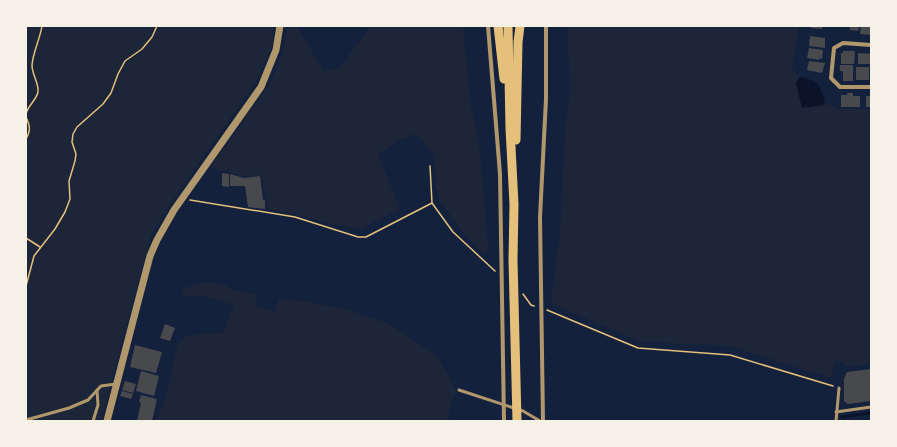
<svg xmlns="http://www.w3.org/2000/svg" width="897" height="447" font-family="Quicksand,sans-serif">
	<rect width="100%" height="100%" fill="#14213d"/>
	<g fill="#1d2539">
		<polygon points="26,26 274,26 273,43 256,82 164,213 151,236 148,246 101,421 26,421"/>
		<polygon points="287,26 296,26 324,71 338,69 371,26 463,26 470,101 479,142 488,249 483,253 465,236 437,197 434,154 416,134 398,141 378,154 400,209 360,229 322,222 295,214 268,209 261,175 244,176 210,168 270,84 283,50"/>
		<polygon points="567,26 799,26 792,68 800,77 796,83 802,107 830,104 837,109 871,109 871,364 848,367 836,359 830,378 730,346 642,342 556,306 551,301 560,233 565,134 570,86"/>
		<path d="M207 282 226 285 232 290 254 294 256 296 255 305 274 312 279 299 309 302 345 309 389 324 437 356 457 391C451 401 447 409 450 421H156L166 397 177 346 186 336 202 334 223 333 234 305 205 296H183L182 290 195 284Z"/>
	</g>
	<path fill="#0b132b" d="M800 77C819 80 822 87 825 105L802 108 796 83Z"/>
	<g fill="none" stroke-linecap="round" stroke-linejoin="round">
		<polyline stroke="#0b132b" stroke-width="3" points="842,417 871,413"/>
	</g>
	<g fill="#48494c">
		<polygon points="811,26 822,26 822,29 811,28"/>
		<polygon points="850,26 859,26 858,31 850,30"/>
		<polygon points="861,26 871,26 871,35 860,34"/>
		<polygon points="810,36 825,38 825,48 809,46"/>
		<polygon points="809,48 823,50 822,59 820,58 819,60 807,58"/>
		<polygon points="843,51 855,51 854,64 841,64 841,53 843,53"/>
		<polygon points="858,53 871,54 871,64 858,64"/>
		<polygon points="809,61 825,63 822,73 807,70"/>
		<polygon points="840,65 853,65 853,81 843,81 843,71 840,71"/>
		<rect x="856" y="67" width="13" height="13"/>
		<polygon points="847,93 853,93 853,96 860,96 860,107 841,107 841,95 847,95"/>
		<rect x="866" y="96" width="5" height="11"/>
		<polygon points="222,173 229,174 229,187 222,186"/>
		<polygon points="230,174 244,178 260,176 263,200 265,200 265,209 248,207 245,186 230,186"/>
		<polygon points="165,324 175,328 170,341 160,338"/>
		<polygon points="135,345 162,352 156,373 130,367"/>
		<polygon points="871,369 871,401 848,404 844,401 844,379 847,372"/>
		<polygon points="141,371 159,376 154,396 136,391"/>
		<polygon points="125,381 136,384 133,393 122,390"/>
		<polygon points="122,391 133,394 131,399 120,396"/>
		<polygon points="141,395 157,399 152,421 137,421 141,403 139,402"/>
	</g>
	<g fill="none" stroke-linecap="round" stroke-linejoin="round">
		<g stroke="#e5c07b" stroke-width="1.5">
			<path d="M26 114C28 105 36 101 38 92 39 83 32 75 32 65 33 52 40 39 42 26"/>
			<path d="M26 117C30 126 31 130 26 139"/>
			<polyline points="430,166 432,203 453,232 495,271"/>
			<polyline points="190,200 295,217 358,237 366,237 432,203"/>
			<polyline points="26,238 40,247"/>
			<polyline points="26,286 34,256 55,229 65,212 70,199 69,181 75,161 76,154 72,142 73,134 77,127 103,104 111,93 118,74 125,61 142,49 152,37 157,26"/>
			<polyline points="523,294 531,305 534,306"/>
			<polyline points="547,310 638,348 730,355 833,386"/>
		</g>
		<g stroke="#b1986c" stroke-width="3">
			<polyline points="459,390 523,411 540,421"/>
			<polyline points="836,412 871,407"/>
			<polyline points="26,420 69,408 88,400 101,386 116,384"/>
			<polyline points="93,421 98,405 97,390"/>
			<polyline points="836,421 839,388"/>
		</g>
		<g stroke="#b1986c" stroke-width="4">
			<polyline points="488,26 500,174 504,421"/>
			<polyline points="871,45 843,43 834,48 831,78 840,87 871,87"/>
			<polyline points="543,421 540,217 546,99 546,26"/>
		</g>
		<polyline stroke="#b1986c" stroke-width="7" points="107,421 145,275 150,256 157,240 174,210 261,87 276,50 280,26"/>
		<g stroke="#e5c07b" stroke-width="9">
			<polyline points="498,26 504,79"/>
			<polyline points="508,26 510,128 514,204 513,260 517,421"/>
			<polyline points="516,140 518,42 520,26"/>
		</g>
	</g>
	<rect width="897" height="447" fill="none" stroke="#f6f1e7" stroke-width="54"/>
</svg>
